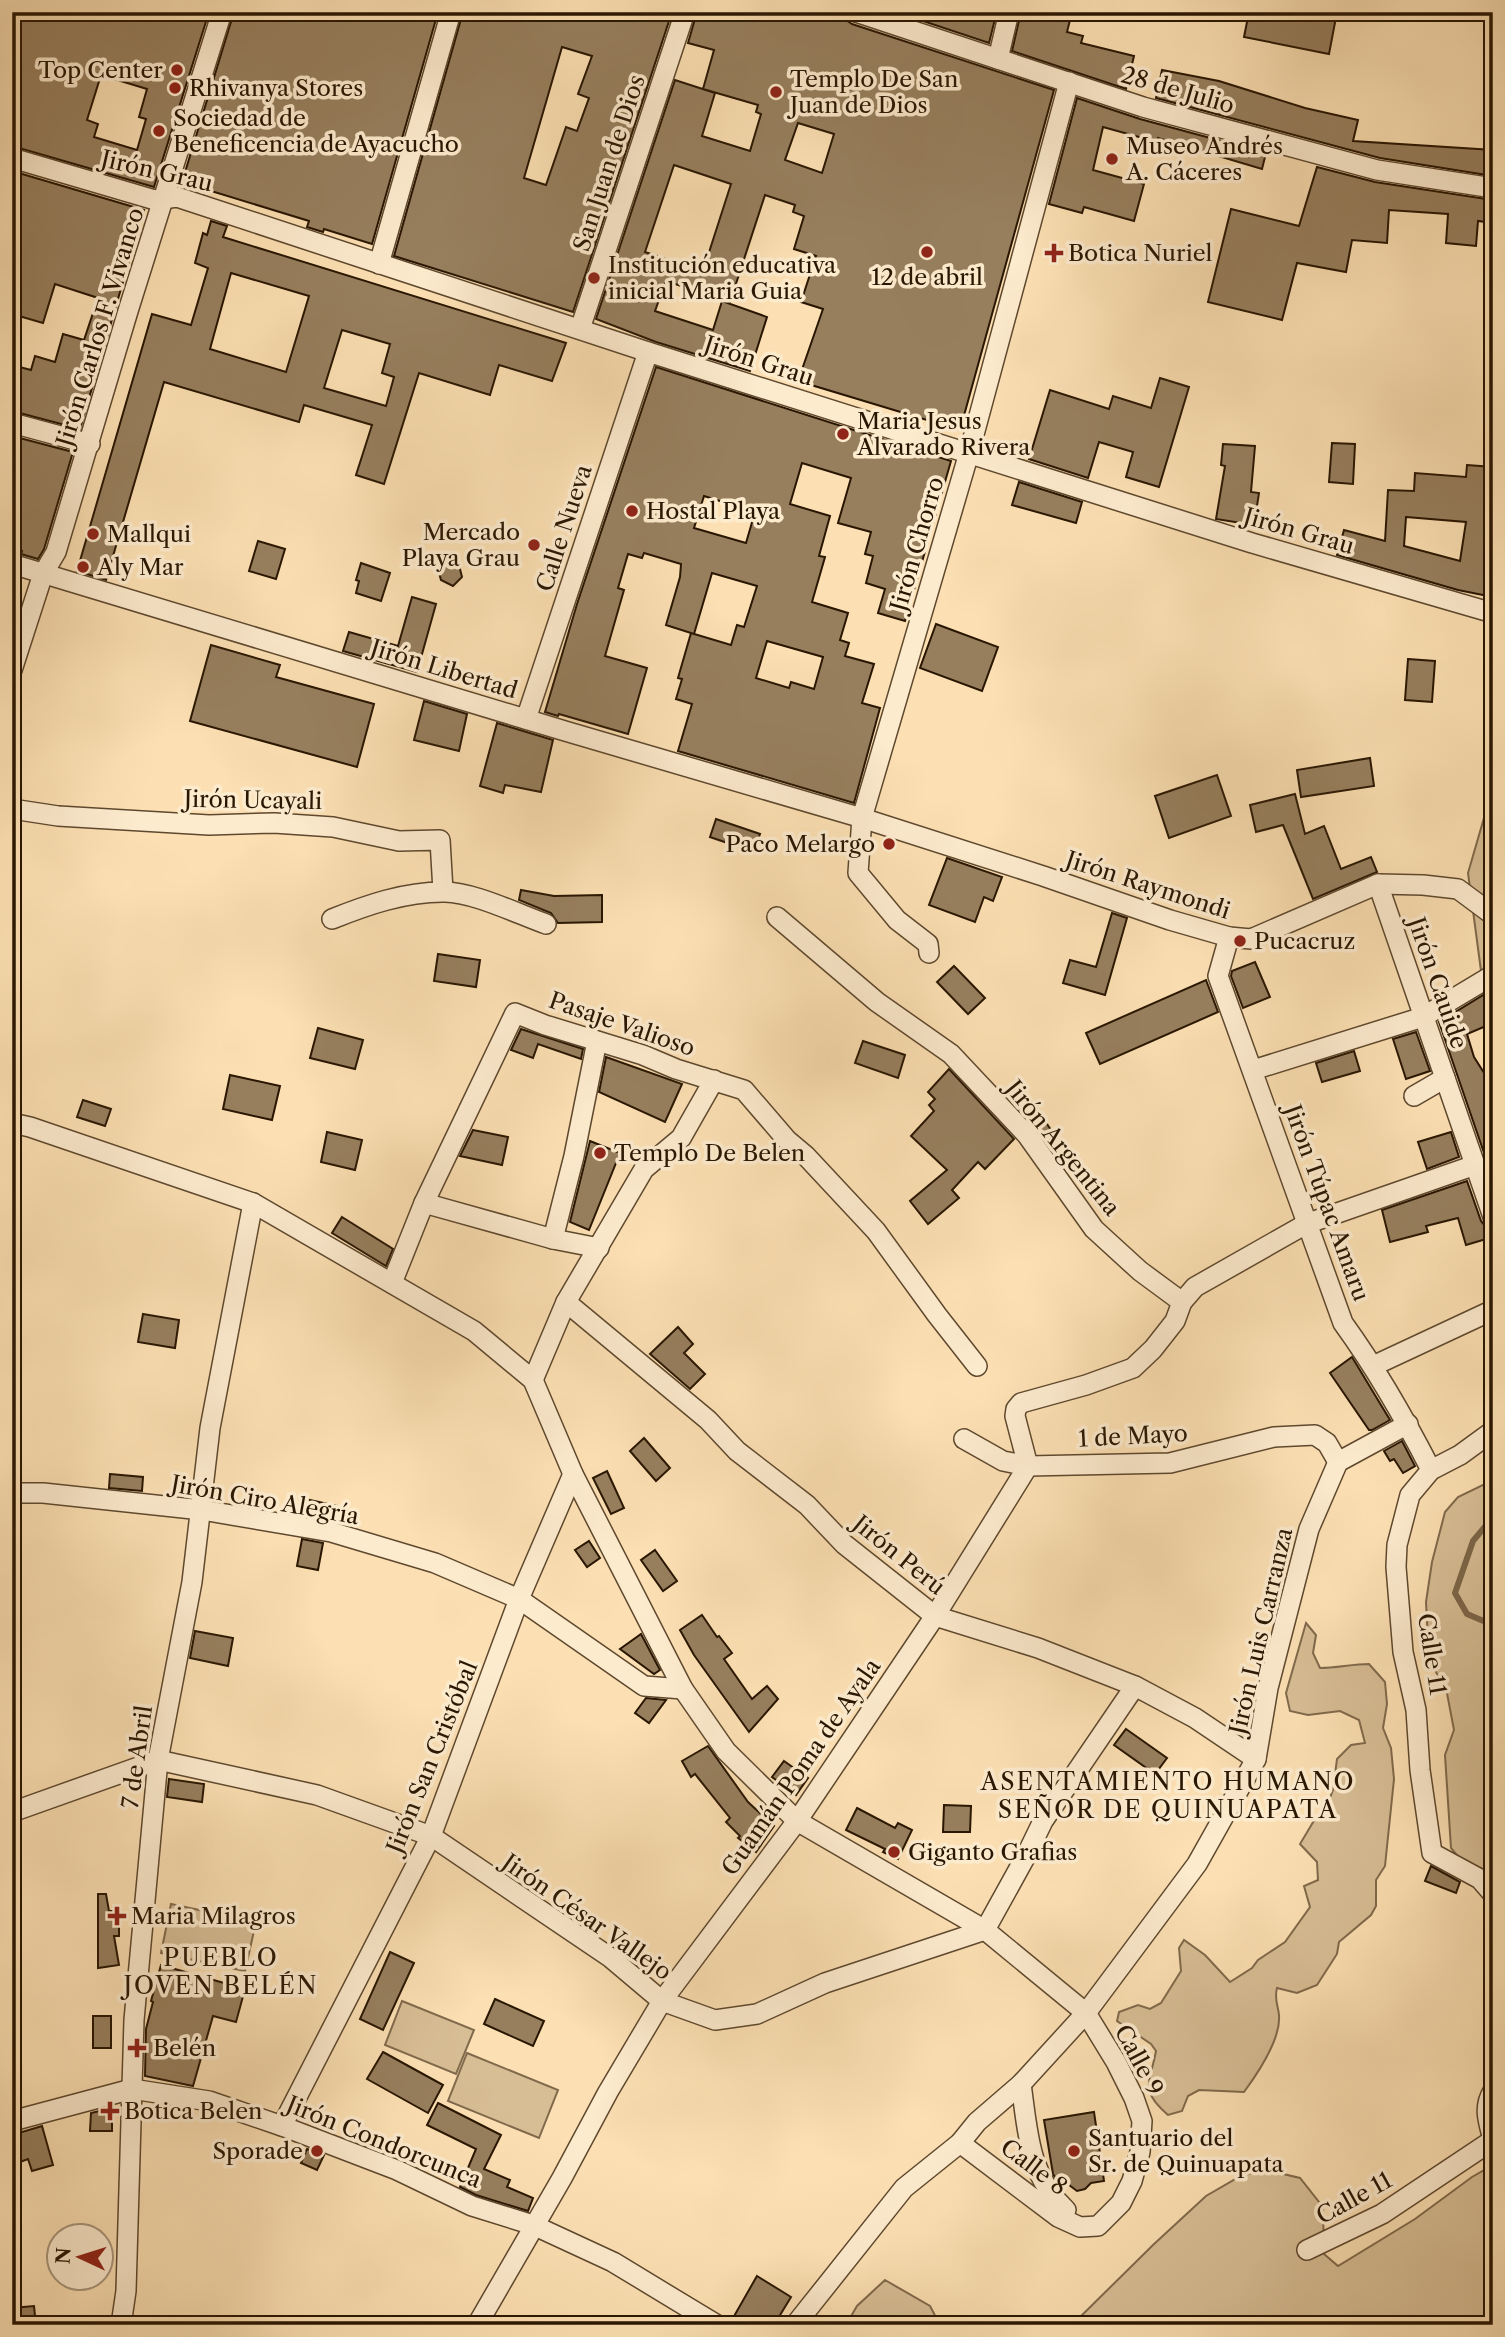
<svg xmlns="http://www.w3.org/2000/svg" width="1505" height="2337" font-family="'Libre Caslon Text',serif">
	<rect width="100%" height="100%" fill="#fce0b3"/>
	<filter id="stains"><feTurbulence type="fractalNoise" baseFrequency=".00286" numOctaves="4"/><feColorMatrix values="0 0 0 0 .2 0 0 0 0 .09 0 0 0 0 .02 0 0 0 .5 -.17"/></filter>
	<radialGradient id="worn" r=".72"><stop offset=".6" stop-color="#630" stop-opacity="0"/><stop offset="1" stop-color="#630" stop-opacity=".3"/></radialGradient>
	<g fill="#d8be95" stroke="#806a4c" stroke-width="2">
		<polygon points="1493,802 1493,990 1483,986 1468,873 1486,811"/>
		<polygon points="1493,1480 1493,1899 1451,1848 1445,1755 1454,1730 1446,1688 1429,1661 1426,1602 1432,1562 1445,1512 1458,1497"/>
		<path d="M1306 1623 1316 1635 1313 1653 1320 1668C1337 1668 1352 1664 1369 1664L1385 1682 1387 1704 1383 1728 1391 1748 1394 1779 1385 1866 1376 1880V1906L1371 1915 1339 1942 1337 1954 1317 1985 1297 1993 1277 1988C1274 1999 1278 2005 1279 2015 1281 2040 1258 2073 1244 2092L1199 2090 1188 2096 1182 2111 1168 2115C1139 2090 1150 2083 1156 2051L1151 2044 1117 2021 1119 2012 1138 2005 1150 2009 1161 2003 1181 1971 1179 1948 1184 1940 1205 1955 1230 1982 1252 1968 1258 1960 1285 1942 1310 1907 1304 1886 1318 1880 1317 1862 1300 1844 1315 1819 1325 1810 1333 1790 1337 1759 1351 1745 1365 1743 1359 1720 1340 1711 1308 1715 1290 1711 1286 1693Z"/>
		<polygon points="171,1904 256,1922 245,1971 161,1953"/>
		<polygon points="402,2001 474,2030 456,2074 385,2045"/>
		<polygon points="467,2053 558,2090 539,2138 448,2101"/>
		<polygon points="1493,2165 1493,2325 1063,2325 1073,2324 1153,2245 1206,2196 1239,2177 1262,2169 1300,2178 1323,2207 1324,2254 1338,2266 1415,2219 1472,2177"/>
		<polygon points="885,2280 930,2306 940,2325 846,2325 857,2306"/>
	</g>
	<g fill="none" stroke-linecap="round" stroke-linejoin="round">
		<polyline stroke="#7c6648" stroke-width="6" points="1493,1517 1473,1541 1455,1593 1467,1614 1493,1625"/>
	</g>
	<g fill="#977f5e" stroke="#291602" stroke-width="2" fill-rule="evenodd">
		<path d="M12 12H209L154 187 12 146ZM101 75 147 89 139 117 146 119 137 150 94 137 98 124 87 120Z"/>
		<polygon points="234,12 438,12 372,244 324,229 323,232 307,227 309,221 182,182"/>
		<path d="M463 12H672L573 312 394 256ZM562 47 592 56 578 94 589 98 577 131 566 127 546 185 524 178Z"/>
		<path d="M697 12H844L846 20 852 24 1054 90 960 430 798 381 823 309 801 302 816 256 794 249 804 216 793 212 795 205 765 195 730 302 666 281 655 311 713 330 722 301 767 317 750 371 656 342 596 319 675 80 715 93 702 136 750 151 761 114 756 112 758 105 703 89 714 50 688 43ZM798 123 834 134 822 173 785 160ZM674 165 731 184 703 271 645 252Z"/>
		<polygon points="896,12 986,12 996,15 989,43"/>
		<polygon points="1021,12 1072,12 1067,32 1083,36 1081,43 1134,56 1126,89 1012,51"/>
		<polygon points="1249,12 1337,12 1329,54 1244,37"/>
		<polygon points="1162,70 1219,81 1305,108 1358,120 1353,141 1493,150 1493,176 1380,158 1156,98"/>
		<polygon points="1077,98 1140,119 1266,153 1262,169 1158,138 1157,142 1103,127 1093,170 1144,184 1134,221 1084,207 1082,213 1049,204"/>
		<polygon points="1317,167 1375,182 1493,200 1493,223 1478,221 1476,246 1446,243 1448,214 1389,210 1387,243 1352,240 1346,272 1297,263 1282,320 1208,302 1231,209 1299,226"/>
		<polygon points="12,171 144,210 80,429 12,411 12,365 31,370 35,356 55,362 63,334 84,340 98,298 55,284 43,323 12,314"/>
		<path d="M211 221 227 226 223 237 566 343 552 381 499 365 490 395 419 373 384 484 356 475 372 425 304 405 299 422 164 382 106 580 77 571 152 314 191 325 208 268 195 263 203 233 207 235ZM231 273 309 296 286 372 210 349ZM342 330 390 344 382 373 394 377 386 406 324 388Z"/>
		<path d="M656 367 951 461 905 621 878 613 885 589 866 583 873 556 865 554 871 532 838 523 851 478 802 463 790 504 830 516 819 556 825 557 812 602 848 613 840 640 849 643 845 656 874 664 862 703 880 708 854 803 678 751 692 704 676 699 682 679 678 678 691 633 731 645 737 625 744 627 757 586 712 573 694 634 666 625 680 577 681 564 644 553 642 558 628 554 618 588 624 590 605 656 647 668 628 734 559 714 558 716 545 712 577 604ZM704 496 755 512 746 543 694 528ZM767 641 823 657 814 689 791 682 789 688 756 678Z"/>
		<polygon points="1160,378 1189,387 1159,487 1126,477 1133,452 1099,442 1088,478 1029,459 1050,390 1109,409 1113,396 1151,408"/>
		<polygon points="12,436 73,452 44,549 38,559 21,554 22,551 12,548"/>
		<polygon points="1332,443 1355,444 1353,484 1329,482"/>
		<polygon points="1223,444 1255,446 1251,492 1259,493 1254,525 1216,519 1225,466 1221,465"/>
		<path d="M1467 465 1493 467V597L1458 590 1337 555 1344 530 1385 541 1388 490 1414 491 1415 473 1466 477ZM1406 517 1466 522 1460 561 1404 546Z"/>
		<polygon points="1019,482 1082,502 1076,523 1012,505"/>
		<polygon points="258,541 285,549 276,579 249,571"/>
		<polygon points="447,560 459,565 462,577 453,586 441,580 438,569"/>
		<polygon points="361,563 390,573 381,601 356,593 359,581 356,580"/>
		<polygon points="412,597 436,604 417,672 343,651 349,632 398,646"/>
		<polygon points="936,624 998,647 982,691 920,668"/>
		<polygon points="211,645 280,665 276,677 374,704 357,767 190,721"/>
		<polygon points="1408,659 1435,661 1432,702 1405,700"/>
		<polygon points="424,701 467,714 459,751 414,740"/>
		<polygon points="497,723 553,740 541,792 505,785 503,793 480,786"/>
		<polygon points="1370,758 1374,786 1301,797 1297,770"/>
		<polygon points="1217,775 1231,816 1169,838 1155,796"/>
		<polygon points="1295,794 1305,834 1324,826 1341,869 1371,857 1377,872 1313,899 1283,825 1256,832 1250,805"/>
		<polygon points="716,819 760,834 754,852 710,837"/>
		<polygon points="947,858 1002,877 993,901 984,897 975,922 929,905"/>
		<polygon points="521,890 554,896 602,895 602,922 558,923 551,913 519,900"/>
		<polygon points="1112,913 1127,918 1105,995 1063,983 1070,960 1096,967"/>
		<polygon points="438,954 480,960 476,987 434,981"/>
		<polygon points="1255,962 1270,997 1243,1008 1231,976 1232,971"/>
		<polygon points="954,966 985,998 968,1014 937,982"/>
		<polygon points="1206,980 1218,1012 1100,1064 1086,1033"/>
		<polygon points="1493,989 1493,1023 1467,1034 1474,1057 1493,1087 1493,1179 1439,1022"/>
		<polygon points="318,1028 363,1040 355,1069 310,1058"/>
		<polygon points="521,1029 583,1049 581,1059 538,1044 533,1058 511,1050"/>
		<polygon points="1416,1032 1430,1071 1406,1079 1393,1039"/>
		<polygon points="863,1041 905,1055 898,1078 855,1063"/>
		<polygon points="1354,1051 1360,1071 1322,1082 1316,1063"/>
		<polygon points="606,1057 682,1084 665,1122 599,1092"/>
		<polygon points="949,1069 1014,1139 985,1169 978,1162 952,1190 959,1198 928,1224 910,1201 947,1170 911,1136 934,1111 929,1105 935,1099 928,1092"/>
		<polygon points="230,1075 280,1086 272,1120 223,1109"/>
		<polygon points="1030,1099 1070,1158 1062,1163 1037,1128 1018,1107"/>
		<polygon points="83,1100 111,1109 105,1126 77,1117"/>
		<polygon points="473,1130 508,1137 502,1165 460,1156"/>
		<polygon points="327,1132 362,1140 355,1170 321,1162"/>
		<polygon points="1451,1132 1459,1157 1427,1169 1418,1142"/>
		<polygon points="590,1141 620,1153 589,1230 570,1222"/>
		<polygon points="1467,1181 1481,1221 1486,1227 1493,1229 1493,1237 1466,1245 1458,1218 1426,1226 1428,1232 1390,1242 1382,1210"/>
		<polygon points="342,1217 393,1249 386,1266 332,1233"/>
		<polygon points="143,1314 179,1320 175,1348 138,1342"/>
		<polygon points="678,1327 693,1344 684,1353 705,1374 690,1389 650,1354"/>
		<polygon points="1352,1357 1390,1420 1372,1430 1369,1430 1330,1373"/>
		<polygon points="644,1438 670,1468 656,1481 630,1451"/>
		<polygon points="1402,1441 1415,1466 1403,1473 1394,1459 1390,1461 1384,1451"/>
		<polygon points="607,1471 624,1508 611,1514 593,1478"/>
		<polygon points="110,1474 143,1477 142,1491 109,1488"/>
		<polygon points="310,1500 337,1506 334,1520 307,1515"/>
		<polygon points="302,1539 323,1543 318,1570 297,1566"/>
		<polygon points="589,1541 600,1558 587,1567 575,1550"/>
		<polygon points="655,1550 677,1581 663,1591 641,1560"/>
		<polygon points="702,1615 717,1637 719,1636 732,1653 724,1659 752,1699 767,1686 778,1699 749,1732 694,1655 680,1630"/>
		<polygon points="195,1631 233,1638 228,1666 190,1658"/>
		<polygon points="641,1634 660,1670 654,1674 620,1649"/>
		<polygon points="646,1698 666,1700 649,1723 635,1713"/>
		<polygon points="1126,1729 1167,1758 1155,1774 1114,1745"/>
		<polygon points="708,1746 748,1802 774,1826 756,1852 738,1838 740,1836 726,1822 730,1818 695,1774 691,1777 682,1761"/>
		<polygon points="784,1761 808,1778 796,1795 772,1777"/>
		<polygon points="169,1779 204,1784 202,1802 167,1797"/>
		<polygon points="944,1805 971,1806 970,1832 943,1832"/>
		<polygon points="857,1808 895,1828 898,1823 912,1830 898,1859 883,1852 885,1849 846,1830"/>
		<polygon points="1431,1866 1460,1882 1456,1893 1425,1881"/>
		<polygon points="98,1894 106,1894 109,1911 119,1911 119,1936 114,1936 119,1965 98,1968"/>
		<polygon points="390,1952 414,1963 383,2030 360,2019"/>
		<polygon points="161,1965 245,1989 236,2022 213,2016 193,2086 145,2076 146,2029 153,2002 151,2001"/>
		<polygon points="495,1999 544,2021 533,2046 484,2024"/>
		<rect x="93" y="2016" width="18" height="32"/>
		<polygon points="383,2052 443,2085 428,2113 367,2079"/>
		<polygon points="438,2103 501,2135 484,2169 510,2180 507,2187 533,2198 528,2211 476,2195 460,2187 476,2149 427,2125"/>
		<polygon points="112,2108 112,2131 90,2131 91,2113"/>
		<polygon points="1094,2112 1104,2181 1091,2183 1085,2189 1077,2191 1069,2185 1060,2184 1053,2174 1044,2120"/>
		<polygon points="42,2126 53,2165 32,2171 28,2159 12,2165 12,2135"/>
		<polygon points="307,2149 324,2155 317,2170 301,2163"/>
		<polygon points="757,2276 791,2297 774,2325 729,2325"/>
		<polygon points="34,2306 36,2325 12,2325 12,2308"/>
	</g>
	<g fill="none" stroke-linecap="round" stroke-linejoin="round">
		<defs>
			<g id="minor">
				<polyline points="856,12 1143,107 1377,170 1493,188"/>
				<polyline points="998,59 1009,12"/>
				<polyline points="12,158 155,200 177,197 648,352 1252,543 1493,613"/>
				<polyline points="379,264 451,12"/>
				<polyline points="580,329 685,12"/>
				<polyline points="12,423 90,444"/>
				<polyline points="12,564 565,731 862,818 1043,876 1170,920 1229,937 1251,939 1378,884 1423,885 1458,889 1493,915"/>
				<polyline points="12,670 43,574 56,552 128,311 222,12"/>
				<polyline points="526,719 648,352"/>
				<polyline points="12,809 58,816 209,825 274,823 333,827 399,841 440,840 443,891"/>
				<polyline points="1378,884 1493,1217"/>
				<polyline points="777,917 877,1002 951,1054 1027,1135 1094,1229 1140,1271 1182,1302"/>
				<path d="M332 919C367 905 404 892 443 892 471 891 518 914 546 924"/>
				<path d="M1229 937 1218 976 1343 1323C1377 1370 1405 1419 1431 1470"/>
				<polyline points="929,953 928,944 897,920 858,873 862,818 969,453 1069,82"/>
				<polyline points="1253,1070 1423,1017 1493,975"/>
				<polyline points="1414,1096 1445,1078"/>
				<polyline points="12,1123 30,1127 253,1203 474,1331 533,1380 573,1474 683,1689 726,1751 797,1821 985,1930 1086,2013 1116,2062 1134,2098 1142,2121 1140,2152 1132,2181 1121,2203 1098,2226 1080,2227 1058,2217 960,2143"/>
				<polyline points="424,1203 553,1239 599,1248"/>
				<polyline points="553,1239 574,1156 597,1041"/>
				<polyline points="392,1283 424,1203 515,1013 545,1025 643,1055 676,1069 744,1090 787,1140 806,1156 876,1231 937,1315 977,1366"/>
				<polyline points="566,1302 708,1420 737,1451 807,1505 844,1544 935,1616 1038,1648 1135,1686 1195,1718 1256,1759"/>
				<polyline points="1373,1366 1493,1310"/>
				<polyline points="533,1380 566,1302 644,1169 681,1138 714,1080"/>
				<polyline points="1493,1431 1460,1455 1431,1470 1410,1495 1397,1545 1396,1567 1403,1652 1416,1710 1420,1770 1432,1853 1480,1879 1493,1894"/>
				<polyline points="964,1439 1003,1461 1028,1466 1170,1463 1274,1437 1315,1435 1327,1443 1338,1462"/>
				<polyline points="12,1493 43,1493 202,1510 331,1532 435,1563 519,1599 644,1686 683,1689"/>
				<polyline points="12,1812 158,1760 317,1795 431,1836 611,1958 662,2001 715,2020 757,2014 825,1983 985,1930 1027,1854 1043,1821 1135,1686"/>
				<path d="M1021 2084C1028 2132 1028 2175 1066 2210"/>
				<path d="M1493 2091C1483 2107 1488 2121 1493 2139"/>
				<polyline points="12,2121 132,2089 209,2101 282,2126 397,2170 472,2206 533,2225 613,2262 717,2325"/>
				<polyline points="282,2126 431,1836 519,1599 573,1474"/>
				<polyline points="1307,2250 1382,2214 1493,2140"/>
				<polyline points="121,2325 126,2291 134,2020 158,1760 192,1582 210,1428 253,1203"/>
				<polyline points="477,2325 562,2178 608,2092 662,2001 797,1821 935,1616 1028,1466 1015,1416 1016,1409 1021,1403 1086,1385 1133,1368 1153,1349 1175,1321 1182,1302 1195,1287 1306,1224 1475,1165"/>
				<polyline points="795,2325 904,2188 960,2143 977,2122 1021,2084 1086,2013 1197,1864 1256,1759 1268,1688 1309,1529 1338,1462 1408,1424"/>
			</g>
		</defs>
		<use href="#minor" stroke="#5e482e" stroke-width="22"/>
		<use href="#minor" stroke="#fdebce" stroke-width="19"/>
	</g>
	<g fill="#8f2418" stroke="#fdebce" stroke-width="2.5">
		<circle cx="177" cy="70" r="7"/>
		<circle cx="175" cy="88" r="7"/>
		<circle cx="776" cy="92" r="7"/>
		<circle cx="159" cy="131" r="7"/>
		<circle cx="1112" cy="159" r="7"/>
		<circle cx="927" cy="252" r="7"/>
		<path d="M1050.5 242.5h7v7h7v7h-7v7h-7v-7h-7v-7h7z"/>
		<circle cx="594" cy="278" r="7"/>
		<circle cx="843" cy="434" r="7"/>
		<circle cx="632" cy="511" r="7"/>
		<circle cx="93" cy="534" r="7"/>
		<circle cx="534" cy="545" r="7"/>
		<circle cx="83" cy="567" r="7"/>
		<circle cx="889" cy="844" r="7"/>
		<circle cx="1240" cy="941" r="7"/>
		<circle cx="600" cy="1153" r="7"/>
		<circle cx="894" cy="1852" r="7"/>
		<path d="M113.5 1905.5h7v7h7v7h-7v7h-7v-7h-7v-7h7z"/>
		<path d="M133.5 2037.5h7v7h7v7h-7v7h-7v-7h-7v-7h7z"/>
		<path d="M106.5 2100.5h7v7h7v7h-7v7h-7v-7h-7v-7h7z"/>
		<circle cx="317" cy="2151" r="7"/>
		<circle cx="1074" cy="2151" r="7"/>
	</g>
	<g text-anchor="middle" stroke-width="7" stroke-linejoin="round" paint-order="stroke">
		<g font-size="23" fill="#291602" stroke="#fdebce" text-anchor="start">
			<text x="163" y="78" text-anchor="end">Top Center</text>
			<text x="790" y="87">Templo De San<tspan x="790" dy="26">Juan de Dios</tspan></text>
			<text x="189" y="96">Rhivanya Stores</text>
			<text x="173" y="126">Sociedad de<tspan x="173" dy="26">Beneficencia de Ayacucho</tspan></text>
			<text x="1126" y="154">Museo Andrés<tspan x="1126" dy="26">A. Cáceres</tspan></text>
			<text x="1068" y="261">Botica Nuriel</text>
			<text x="608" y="273">Institución educativa<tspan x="608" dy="26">inicial Maria Guia</tspan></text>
			<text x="927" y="285" text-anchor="middle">12 de abril</text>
			<text x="857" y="429">Maria Jesus<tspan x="857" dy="26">Alvarado Rivera</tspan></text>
			<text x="646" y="519">Hostal Playa</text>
			<text x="520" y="540" text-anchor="end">Mercado<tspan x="520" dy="26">Playa Grau</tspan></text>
			<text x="107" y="542">Mallqui</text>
			<text x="97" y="575">Aly Mar</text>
			<text x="875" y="852" text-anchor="end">Paco Melargo</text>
			<text x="1254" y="949">Pucacruz</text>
			<text x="614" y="1161">Templo De Belen</text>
			<text x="908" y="1860">Giganto Grafias</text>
			<text x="131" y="1924">Maria Milagros</text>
			<text x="153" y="2056">Belén</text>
			<text x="124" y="2119">Botica Belen</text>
			<text x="1088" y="2146">Santuario del<tspan x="1088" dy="26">Sr. de Quinuapata</tspan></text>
			<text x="303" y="2159" text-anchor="end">Sporade</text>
		</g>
		<g font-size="23" fill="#291602" stroke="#fdebce">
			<text transform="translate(1178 90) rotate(16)" y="8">28 de Julio</text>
			<text transform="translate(609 163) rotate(-72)" y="8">San Juan de Dios</text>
			<text transform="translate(157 171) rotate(13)" y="8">Jirón Grau</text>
			<text transform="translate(100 327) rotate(-73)" y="8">Jirón Carlos F. Vivanco</text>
			<text transform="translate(759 361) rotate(18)" y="8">Jirón Grau</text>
			<text transform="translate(564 528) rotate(-72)" y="8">Calle Nueva</text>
			<text transform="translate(1299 531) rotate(16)" y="8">Jirón Grau</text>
			<text transform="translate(917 544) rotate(-74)" y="8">Jirón Chorro</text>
			<text transform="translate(444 669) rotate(17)" y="8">Jirón Libertad</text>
			<text transform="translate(253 800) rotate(1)" y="8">Jirón Ucayali</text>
			<text transform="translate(1148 885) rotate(18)" y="8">Jirón Raymondi</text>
			<text transform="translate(1438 983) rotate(71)" y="8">Jirón Cauide</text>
			<text transform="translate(622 1024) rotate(19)" y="8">Pasaje Valioso</text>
			<text transform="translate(1063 1148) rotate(51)" y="8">Jirón Argentina</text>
			<text transform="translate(1327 1203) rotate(70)" y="8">Jirón Túpac Amaru</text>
			<text transform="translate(1133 1436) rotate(-3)" y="8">1 de Mayo</text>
			<text transform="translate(265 1500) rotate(10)" y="8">Jirón Ciro Alegría</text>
			<text transform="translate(899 1555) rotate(39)" y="8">Jirón Perú</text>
			<text transform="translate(1261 1631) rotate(-77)" y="8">Jirón Luis Carranza</text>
			<text transform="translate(1432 1654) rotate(81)" y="8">Calle 11</text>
			<text transform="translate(137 1757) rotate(-82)" y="8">7 de Abril</text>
			<text transform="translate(432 1757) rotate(-68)" y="8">Jirón San Cristóbal</text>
			<text transform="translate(801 1767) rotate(-55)" y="8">Guamán Poma de Ayala</text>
			<text transform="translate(587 1917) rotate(35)" y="8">Jirón César Vallejo</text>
			<text transform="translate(1139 2060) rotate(62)" y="8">Calle 9</text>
			<text transform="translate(384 2142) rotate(22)" y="8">Jirón Condorcunca</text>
			<text transform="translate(1034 2167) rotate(37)" y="8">Calle 8</text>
			<text transform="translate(1354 2198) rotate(-29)" y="8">Calle 11</text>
		</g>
		<g font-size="24" letter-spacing="2" fill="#291602" stroke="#fdebce">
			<text x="1168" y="1790">ASENTAMIENTO HUMANO<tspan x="1168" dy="28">SEÑOR DE QUINUAPATA</tspan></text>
			<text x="221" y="1966">PUEBLO<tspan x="221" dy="28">JOVEN BELÉN</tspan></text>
		</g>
	</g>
	<rect width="1505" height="2337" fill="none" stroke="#fce0b3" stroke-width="42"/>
	<rect x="14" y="14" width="1477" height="2309" fill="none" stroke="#291602" stroke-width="3.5"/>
	<rect x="21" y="21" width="1463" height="2295" fill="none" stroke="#291602" stroke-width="2"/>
	<g transform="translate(80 2257) rotate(274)"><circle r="33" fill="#fdebce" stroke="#a8967c" stroke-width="2"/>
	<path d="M0-5L12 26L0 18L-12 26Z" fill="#8f2418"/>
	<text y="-10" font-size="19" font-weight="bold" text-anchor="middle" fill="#291602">N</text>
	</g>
	<rect width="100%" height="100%" filter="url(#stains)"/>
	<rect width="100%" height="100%" fill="url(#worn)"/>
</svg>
